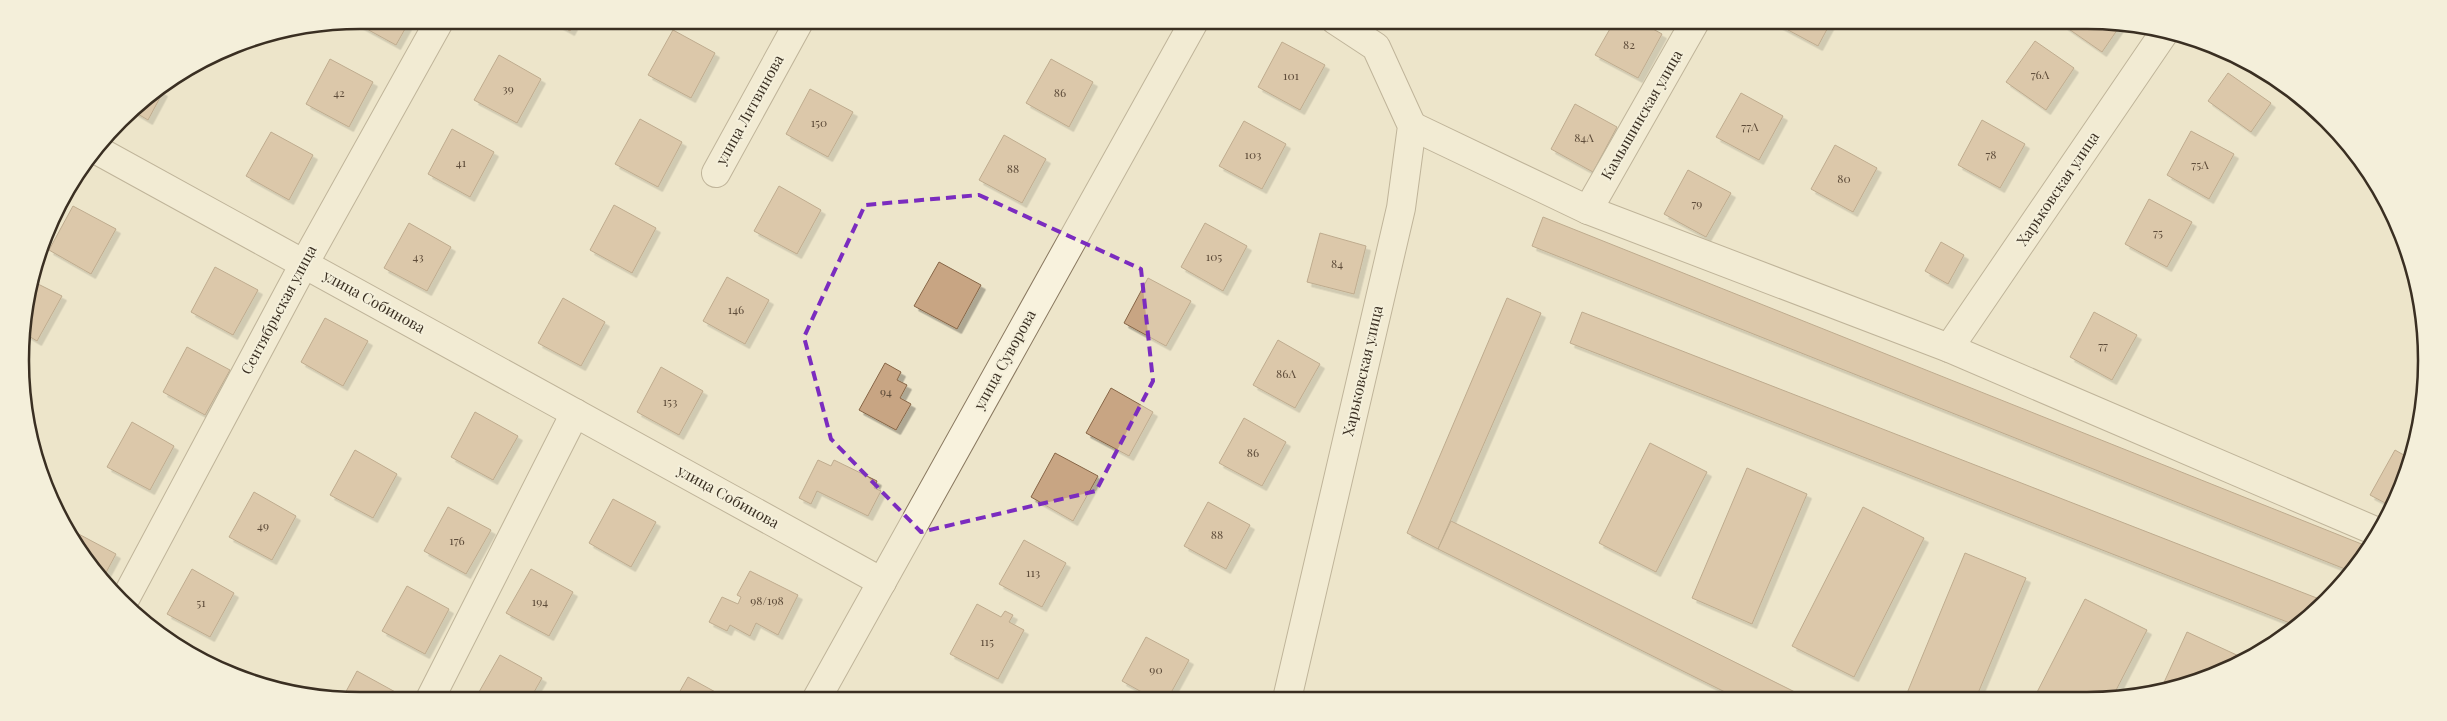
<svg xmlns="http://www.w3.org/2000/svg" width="2447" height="721" font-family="'Playfair Display',serif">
	<defs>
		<filter id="shadow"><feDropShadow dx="4.5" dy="4.5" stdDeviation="0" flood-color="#0004"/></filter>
	</defs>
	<rect width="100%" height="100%" fill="#ede5ca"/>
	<g fill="#c8a583" stroke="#866546" filter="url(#shadow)">
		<polygon points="360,20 410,20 396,45 354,22"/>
		<polygon points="550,20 576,20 570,31"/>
		<polygon points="1615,20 1637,20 1662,34 1638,78 1595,55"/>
		<polygon points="1776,20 1832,20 1818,46 1775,23"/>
		<polygon points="2066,20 2086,20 2122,23 2102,52 2063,25"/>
		<polygon points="673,30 715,53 691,98 648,75"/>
		<polygon points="2035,41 2074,68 2046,110 2006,82"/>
		<polygon points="1282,42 1325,65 1300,110 1258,87"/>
		<polygon points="499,55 541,79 517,123 474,100"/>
		<polygon points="330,59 373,82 349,127 306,104"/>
		<polygon points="1051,59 1093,82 1069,127 1026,103"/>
		<polygon points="2228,73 2271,103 2251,132 2208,101"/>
		<polygon points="810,89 853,112 828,157 786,134"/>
		<polygon points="160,90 163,92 148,120 131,110"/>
		<polygon points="1741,93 1783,116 1759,160 1716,137"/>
		<polygon points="1575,104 1617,127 1593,172 1551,149"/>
		<polygon points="640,119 682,142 658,187 615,164"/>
		<polygon points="1982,120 2025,144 2000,188 1958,165"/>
		<polygon points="1244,121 1286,144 1262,189 1219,166"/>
		<polygon points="452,129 494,152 470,197 428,174"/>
		<polygon points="2191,131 2234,154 2209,199 2167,175"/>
		<polygon points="271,132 313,155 289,200 246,176"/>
		<polygon points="1004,135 1046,159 1022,203 979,180"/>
		<polygon points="1835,145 1877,168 1853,212 1811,189"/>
		<polygon points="1688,170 1731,193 1706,237 1664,214"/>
		<polygon points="779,186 821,210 797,254 754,231"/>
		<polygon points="2149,199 2192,222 2167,267 2125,244"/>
		<polygon points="614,205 656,228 632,273 590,250"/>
		<polygon points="73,206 116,229 91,274 49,250"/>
		<polygon points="1543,217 2369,547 2350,571 1532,246"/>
		<polygon points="409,223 451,247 427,291 384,268"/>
		<polygon points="1205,223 1247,246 1223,291 1181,267"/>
		<polygon points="1320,233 1366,246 1354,294 1307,282"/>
		<polygon points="1941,242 1964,255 1948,284 1925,271"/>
		<polygon points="939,262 981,285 957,329 914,306"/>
		<polygon points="215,267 258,290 233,335 191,312"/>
		<polygon points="727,277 769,300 745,344 703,321"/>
		<polygon points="1148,278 1191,301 1166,346 1124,323"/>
		<polygon points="30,280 62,296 37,341 22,332"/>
		<polygon points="563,298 605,322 581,366 538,343"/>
		<polygon points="1507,298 1541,313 1438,549 1407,533"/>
		<polygon points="1582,312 2327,602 2295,625 1570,343"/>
		<polygon points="2094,312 2137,335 2112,380 2070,357"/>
		<polygon points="325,318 368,341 343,386 301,362"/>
		<polygon points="1278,340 1320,364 1295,408 1253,385"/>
		<polygon points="187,347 230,370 205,415 163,392"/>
		<polygon points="885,363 901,372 897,380 907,385 900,398 911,404 896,430 859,410"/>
		<polygon points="661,367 703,391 679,435 637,412"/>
		<polygon points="1111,388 1153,412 1129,456 1086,433"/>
		<polygon points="475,412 518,436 493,480 451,457"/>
		<polygon points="1244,418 1286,442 1262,486 1219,463"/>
		<polygon points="132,422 174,446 150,490 107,467"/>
		<polygon points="1650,443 1707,472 1656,572 1599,543"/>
		<polygon points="355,450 397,474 373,518 330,495"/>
		<polygon points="2395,450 2409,458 2391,506 2370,495"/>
		<polygon points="1055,453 1098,476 1073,521 1031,497"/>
		<polygon points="818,460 831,466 834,460 877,481 874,488 881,491 868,516 817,491 811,504 799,498"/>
		<polygon points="1747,468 1807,494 1752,624 1692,598"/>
		<polygon points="254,492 296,516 272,560 229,537"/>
		<polygon points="613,499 656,522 631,567 589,543"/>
		<polygon points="1208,502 1250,525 1226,569 1184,546"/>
		<polygon points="448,507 491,530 466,574 424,551"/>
		<polygon points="1863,507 1924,538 1854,677 1792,646"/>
		<polygon points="1451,521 1809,699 1739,699 1438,549"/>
		<polygon points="73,531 116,554 102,580 90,568 71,536"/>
		<polygon points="1024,540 1066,563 1042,607 999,584"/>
		<polygon points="1965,553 2026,578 1976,698 1905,698"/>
		<polygon points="192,569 234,593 210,637 167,614"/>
		<polygon points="531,569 573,592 549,636 506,613"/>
		<polygon points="750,571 798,595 778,635 756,623 750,636 730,625 727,631 709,622 722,597 738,604 741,597 737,595"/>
		<polygon points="407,586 449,609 425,654 382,631"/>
		<polygon points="2085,599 2147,630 2112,698 2034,698"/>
		<polygon points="977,604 1001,617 1005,611 1013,615 1009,622 1024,630 998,679 950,654"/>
		<polygon points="2187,632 2241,657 2236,666 2161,689"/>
		<polygon points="1146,637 1189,660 1167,700 1156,700 1122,681"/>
		<polygon points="500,655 542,678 529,701 475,699"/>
		<polygon points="357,671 399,694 396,701 342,699"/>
		<polygon points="688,677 730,700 675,700"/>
		<polygon points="932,693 945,700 929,700"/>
	</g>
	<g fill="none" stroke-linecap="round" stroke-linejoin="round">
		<defs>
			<g id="minor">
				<polyline points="1412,126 1588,210 1949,348 2380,533"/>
				<polyline points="95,149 882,582"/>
				<polyline points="716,173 800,20"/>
				<polyline points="1588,210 1696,20"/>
				<polyline points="1949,348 2166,30"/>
				<polyline points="123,603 304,264 440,20"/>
				<polyline points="816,700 1195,20"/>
				<polyline points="429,701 575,413"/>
			</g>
			<polyline id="tertiary" points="1287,699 1401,208 1412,126 1376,47 1335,20"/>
		</defs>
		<use href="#minor" stroke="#89785f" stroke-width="30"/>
		<use href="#tertiary" stroke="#89785f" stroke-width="30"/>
		<use href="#minor" stroke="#f8f2dd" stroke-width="28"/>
		<use href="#tertiary" stroke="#f8f2dd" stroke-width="28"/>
	</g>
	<path d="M0 0H2447V721H0ZM979 195 1141 269 1153 381 1096 491 921 532 831 439 804 337 865 205Z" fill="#ede5ca" fill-opacity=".55" fill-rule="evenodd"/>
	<path fill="none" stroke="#7b2cbf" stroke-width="4" stroke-dasharray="10 6" stroke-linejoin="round" d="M979 195 1141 269 1153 381 1096 491 921 532 831 439 804 337 865 205Z"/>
	<g text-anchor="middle" stroke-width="4" stroke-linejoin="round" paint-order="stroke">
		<g font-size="12" fill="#5e4c3a">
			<text x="1629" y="49">82</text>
			<text x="2040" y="79">76А</text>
			<text x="1291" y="80">101</text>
			<text x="508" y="93">39</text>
			<text x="339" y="97">42</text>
			<text x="1060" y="97">86</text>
			<text x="819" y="127">150</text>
			<text x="1750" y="131">77А</text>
			<text x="1584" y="142">84А</text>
			<text x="1253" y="159">103</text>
			<text x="1991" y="159">78</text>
			<text x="461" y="167">41</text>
			<text x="2200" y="169">75А</text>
			<text x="1013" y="173">88</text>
			<text x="1844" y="183">80</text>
			<text x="1697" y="208">79</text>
			<text x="2158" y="237">75</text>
			<text x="418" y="261">43</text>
			<text x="1214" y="261">105</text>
			<text x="1337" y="268">84</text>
			<text x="736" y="314">146</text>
			<text x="2103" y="350">77</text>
			<text x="1286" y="378">86А</text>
			<text x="886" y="396">94</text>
			<text x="670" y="406">153</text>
			<text x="1253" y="457">86</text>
			<text x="263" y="530">49</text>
			<text x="1217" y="539">88</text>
			<text x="457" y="545">176</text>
			<text x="1033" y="577">113</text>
			<text x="767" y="605">98/198</text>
			<text x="540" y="606">194</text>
			<text x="201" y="607">51</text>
			<text x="987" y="646">115</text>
			<text x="1156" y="674">90</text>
		</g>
		<g font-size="15" fill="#3a2f22" stroke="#f4efda">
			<text transform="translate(750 110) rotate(-61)" y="5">улица Литвинова</text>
			<text transform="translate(1642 115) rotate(-60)" y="5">Камышинская улица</text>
			<text transform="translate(2058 189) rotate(-56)" y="5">Харьковская улица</text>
			<text transform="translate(374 302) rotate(29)" y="5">улица Собинова</text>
			<text transform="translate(279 310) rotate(-62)" y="5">Сентябрьская улица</text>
			<text transform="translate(1005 360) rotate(-61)" y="5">улица Суворова</text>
			<text transform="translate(1363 371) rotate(-77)" y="5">Харьковская улица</text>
			<text transform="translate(728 497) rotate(29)" y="5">улица Собинова</text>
		</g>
	</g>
	<path d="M0 0H2447V721H0ZM360 29H2087A331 331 0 0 1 2418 360V361A331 331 0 0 1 2087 692H360A331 331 0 0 1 29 361V360A331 331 0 0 1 360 29Z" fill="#f4efda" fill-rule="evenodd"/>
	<path fill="none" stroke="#3a2f22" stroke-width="2.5" d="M360 29H2087A331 331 0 0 1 2418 360V361A331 331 0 0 1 2087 692H360A331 331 0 0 1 29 361V360A331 331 0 0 1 360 29Z"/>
</svg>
